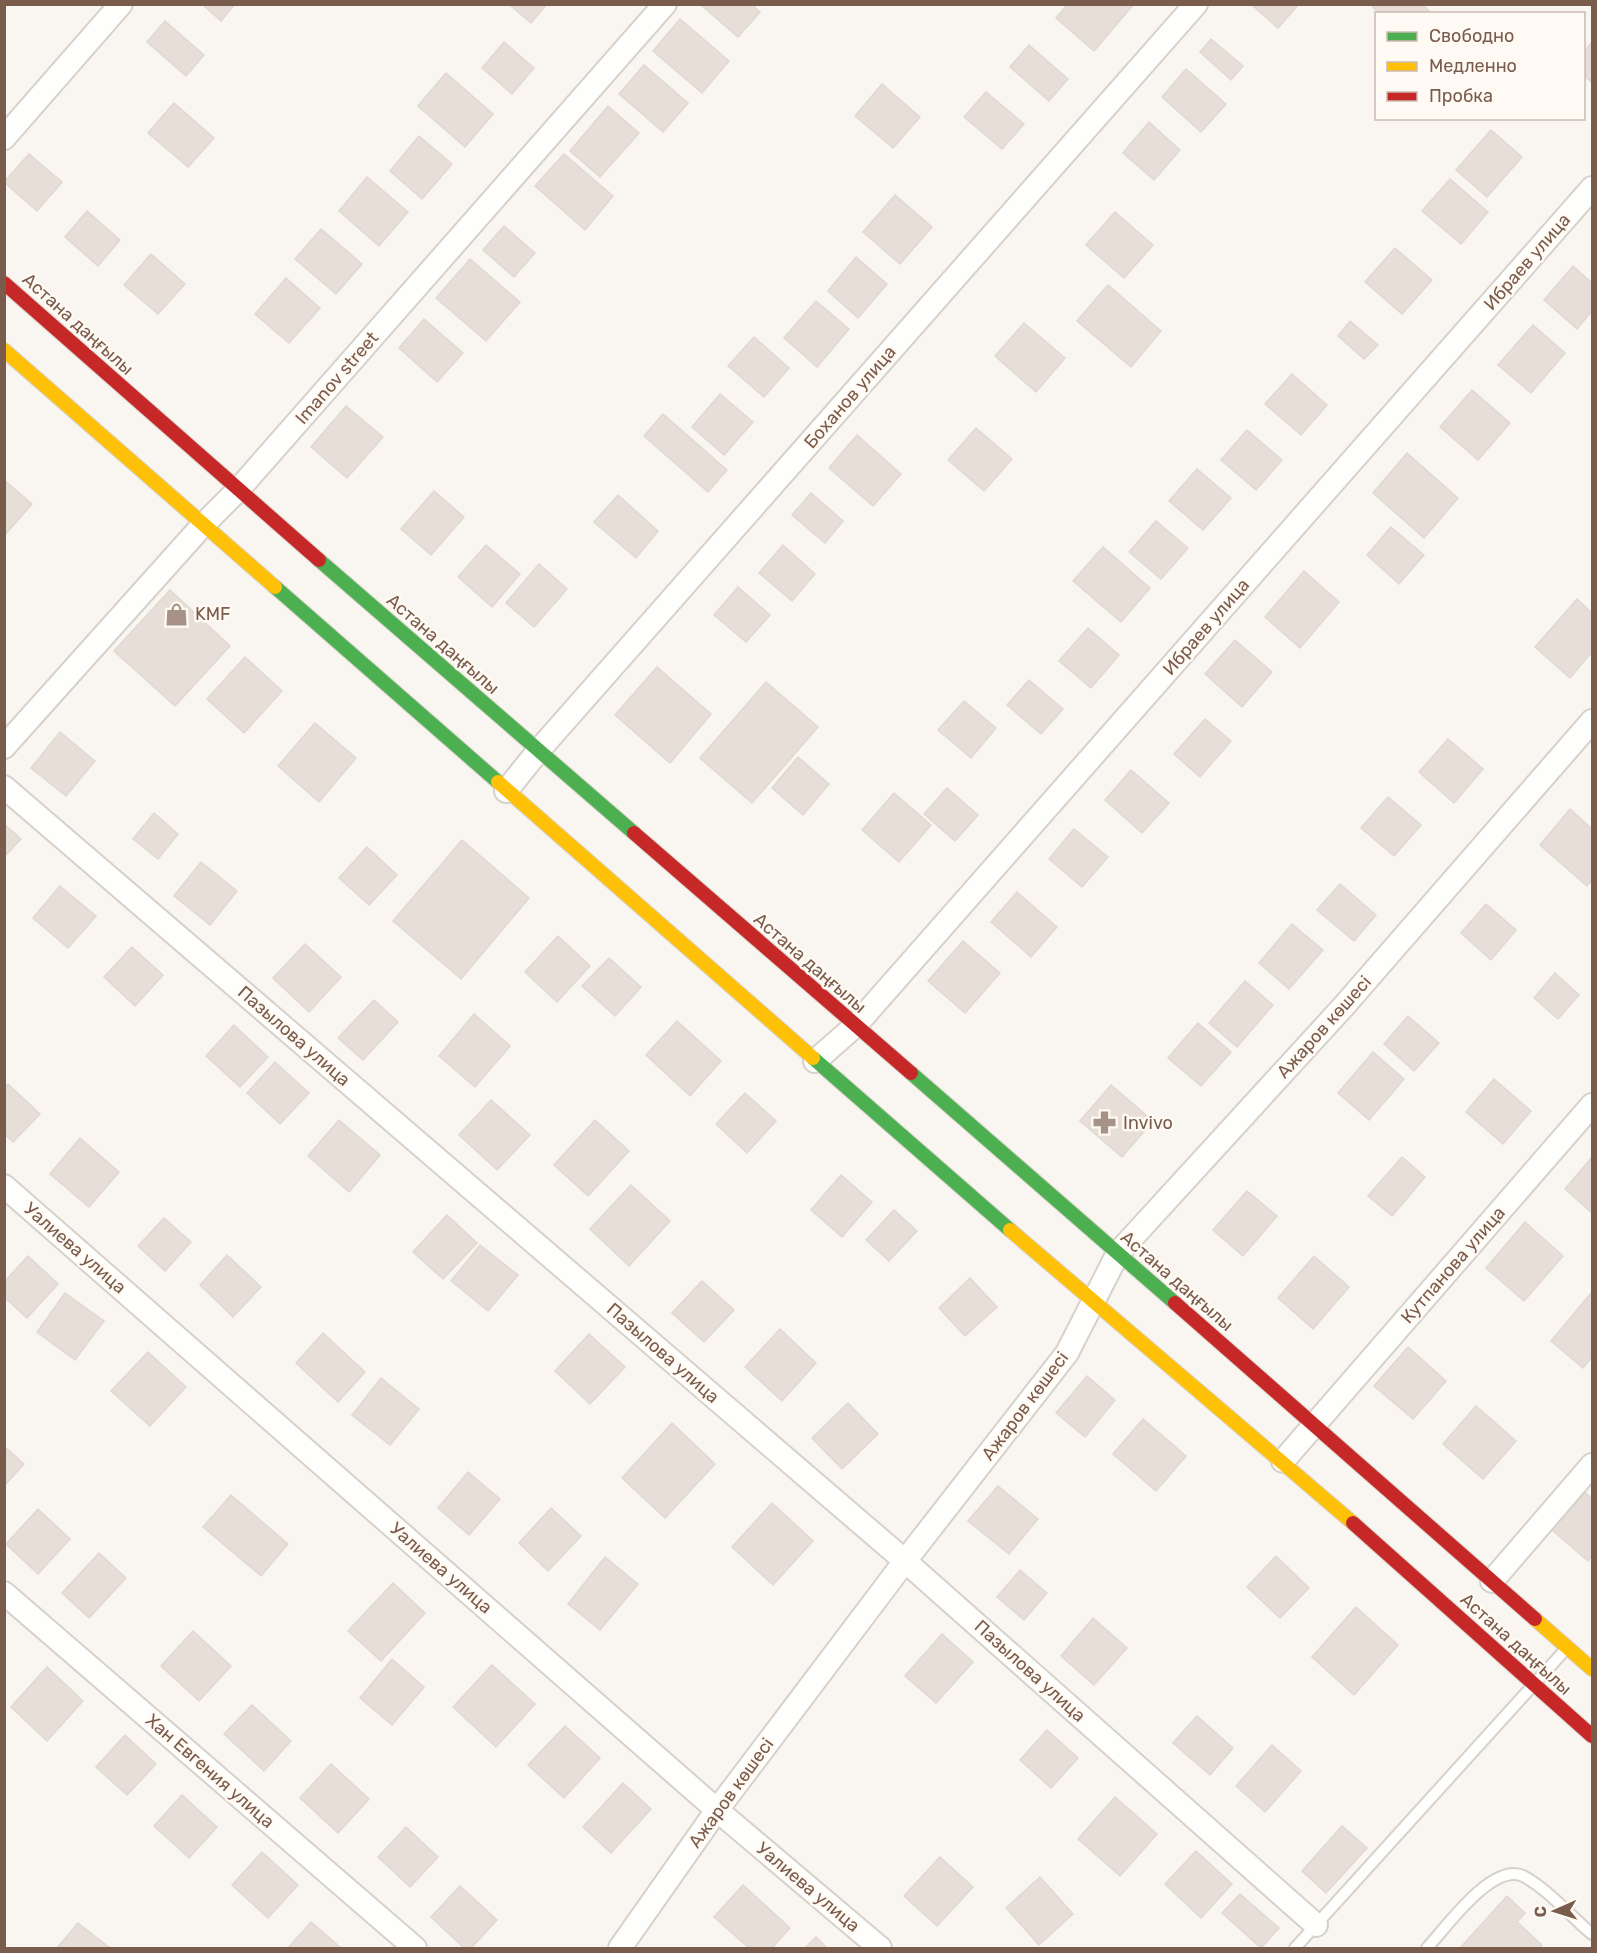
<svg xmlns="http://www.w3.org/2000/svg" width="1597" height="1953" font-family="Rubik,sans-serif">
	<rect width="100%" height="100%" fill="#f9f5f0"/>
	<g fill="#e6ded7" stroke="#e2d8d2" stroke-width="1.5">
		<polygon points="202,4 235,4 221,21"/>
		<polygon points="509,4 547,4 531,23"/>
		<polygon points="700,4 751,4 760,12 738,37"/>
		<polygon points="1068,4 1134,4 1094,51 1056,18"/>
		<polygon points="1251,4 1299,4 1278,28"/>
		<polygon points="1370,4 1422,4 1430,12 1380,14"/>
		<polygon points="680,19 729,61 702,93 653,51"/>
		<polygon points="165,21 204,55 186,76 147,42"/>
		<polygon points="1211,39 1243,66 1231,80 1200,52"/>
		<polygon points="504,42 534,68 512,94 482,68"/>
		<polygon points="1592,42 1592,83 1584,75 1584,52"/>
		<polygon points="1029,45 1068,79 1049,101 1010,67"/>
		<polygon points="644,65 688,103 663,132 619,94"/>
		<polygon points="1186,69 1226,104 1201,132 1162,97"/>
		<polygon points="446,73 493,114 465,147 418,106"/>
		<polygon points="882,84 920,117 893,148 855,116"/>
		<polygon points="986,92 1024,124 1002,149 964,117"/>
		<polygon points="174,103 214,138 188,167 148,133"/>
		<polygon points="608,106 639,133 600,177 570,151"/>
		<polygon points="1149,122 1180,150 1154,180 1123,153"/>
		<polygon points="1491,130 1522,157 1487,197 1456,170"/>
		<polygon points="419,136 452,164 422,199 390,171"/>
		<polygon points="29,154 62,182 37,211 4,182"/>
		<polygon points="564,154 613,196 585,230 535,186"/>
		<polygon points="367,177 408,212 379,246 339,211"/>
		<polygon points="1450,179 1488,212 1461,244 1422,211"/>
		<polygon points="895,195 932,227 900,264 863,232"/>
		<polygon points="87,211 120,240 98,266 65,237"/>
		<polygon points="1115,212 1153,245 1124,278 1086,245"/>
		<polygon points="504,226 535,253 514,277 483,250"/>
		<polygon points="321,229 362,264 336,294 295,259"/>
		<polygon points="1395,248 1432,280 1402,314 1365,282"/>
		<polygon points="151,254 185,284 158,314 124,285"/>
		<polygon points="856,257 887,284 858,318 828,291"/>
		<polygon points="470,259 520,302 486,341 436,298"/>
		<polygon points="1573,266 1592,283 1592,311 1577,329 1544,300"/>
		<polygon points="286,278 320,308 289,343 255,314"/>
		<polygon points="1108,285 1161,331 1131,367 1077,321"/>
		<polygon points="816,301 849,329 817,367 784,338"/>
		<polygon points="424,319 463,353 437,382 399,348"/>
		<polygon points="1350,321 1378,345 1364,359 1338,336"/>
		<polygon points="1024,323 1065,358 1036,392 995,356"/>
		<polygon points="1533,325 1565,353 1531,393 1498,365"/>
		<polygon points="754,337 789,368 764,397 728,366"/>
		<polygon points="1292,374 1327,405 1301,435 1265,404"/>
		<polygon points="1472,390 1510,423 1478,460 1440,427"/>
		<polygon points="720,394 753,422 724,455 692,427"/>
		<polygon points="346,406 383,437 347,478 311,447"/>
		<polygon points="663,414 727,470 708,492 644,436"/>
		<polygon points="976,428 1012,459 984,491 948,460"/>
		<polygon points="1247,430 1282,460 1256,490 1221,460"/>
		<polygon points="857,435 901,474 873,506 829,468"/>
		<polygon points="1407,453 1458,498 1424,538 1373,493"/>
		<polygon points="1197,469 1231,498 1203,530 1169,501"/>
		<polygon points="4,480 32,504 4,536"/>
		<polygon points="434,491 464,517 431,555 401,529"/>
		<polygon points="811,493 843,521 825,543 792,515"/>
		<polygon points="618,495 658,531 636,558 594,522"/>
		<polygon points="1156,521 1188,548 1161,579 1129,552"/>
		<polygon points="1391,527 1424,555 1399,584 1367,555"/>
		<polygon points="486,545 520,574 492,607 458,577"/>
		<polygon points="783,545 815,574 792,601 759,573"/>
		<polygon points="1103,547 1150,588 1121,622 1073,581"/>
		<polygon points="539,564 567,589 534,627 506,603"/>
		<polygon points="1304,571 1339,602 1300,648 1265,617"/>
		<polygon points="738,587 770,615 746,642 714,615"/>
		<polygon points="170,590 230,646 175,706 114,651"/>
		<polygon points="1577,599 1592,613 1592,652 1570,678 1535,647"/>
		<polygon points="1088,628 1119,655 1091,688 1059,661"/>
		<polygon points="1235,640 1272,672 1242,707 1205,674"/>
		<polygon points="245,657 282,691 244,733 207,699"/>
		<polygon points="657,667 711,714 670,763 615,715"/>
		<polygon points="1029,680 1063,709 1041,734 1007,705"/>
		<polygon points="766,682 818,727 752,803 700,758"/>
		<polygon points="964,701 996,728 971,758 938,730"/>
		<polygon points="1205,719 1231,741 1200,777 1174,754"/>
		<polygon points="315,723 356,758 319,802 278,766"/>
		<polygon points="60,732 95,761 66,796 31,768"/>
		<polygon points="1448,739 1483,769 1454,803 1419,772"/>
		<polygon points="798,757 829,784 803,815 772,788"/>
		<polygon points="1131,770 1169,803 1142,833 1105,800"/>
		<polygon points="947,788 978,815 955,841 924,814"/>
		<polygon points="894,793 931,825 899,862 862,830"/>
		<polygon points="1388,797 1421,825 1394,856 1361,828"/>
		<polygon points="1570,809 1592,829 1592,880 1587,886 1540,845"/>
		<polygon points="154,813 178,834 158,859 133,839"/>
		<polygon points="4,824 21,839 4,857"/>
		<polygon points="1074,829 1108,857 1082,887 1049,859"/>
		<polygon points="462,840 529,898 461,979 393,921"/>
		<polygon points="367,847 397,875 369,905 339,878"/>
		<polygon points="201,862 237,891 210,925 174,896"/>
		<polygon points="1340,884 1376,915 1354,941 1317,910"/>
		<polygon points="60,886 96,916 68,948 33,918"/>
		<polygon points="1017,892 1057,927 1031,957 991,922"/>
		<polygon points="1486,904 1516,930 1491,960 1461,933"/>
		<polygon points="1292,924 1323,950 1289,989 1259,963"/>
		<polygon points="558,936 590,966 557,1002 525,972"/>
		<polygon points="963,941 1000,973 965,1013 928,981"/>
		<polygon points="305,944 341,977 309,1012 273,978"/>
		<polygon points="132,947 163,975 135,1006 104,977"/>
		<polygon points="609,958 641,987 615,1016 582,986"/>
		<polygon points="1555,973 1579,995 1558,1019 1534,998"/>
		<polygon points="1245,981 1273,1005 1237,1047 1209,1023"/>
		<polygon points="374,1000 398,1022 363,1060 338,1038"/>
		<polygon points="474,1014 510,1046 475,1087 439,1056"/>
		<polygon points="1408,1016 1439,1043 1414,1071 1384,1044"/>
		<polygon points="677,1021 721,1061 690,1096 646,1055"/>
		<polygon points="1198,1023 1231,1052 1201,1086 1168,1058"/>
		<polygon points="234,1025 268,1057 240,1087 206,1056"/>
		<polygon points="1373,1052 1404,1079 1369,1120 1338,1093"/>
		<polygon points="275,1062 309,1093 280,1124 247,1093"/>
		<polygon points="1494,1079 1531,1111 1503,1144 1466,1112"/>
		<polygon points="8,1084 40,1114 13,1142 4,1134 4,1089"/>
		<polygon points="1111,1085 1153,1121 1122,1157 1080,1121"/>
		<polygon points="745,1093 776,1121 747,1153 716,1124"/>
		<polygon points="491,1100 530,1135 497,1170 459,1135"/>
		<polygon points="339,1120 380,1155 349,1192 308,1156"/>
		<polygon points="595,1120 629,1151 588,1196 554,1165"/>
		<polygon points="80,1138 119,1172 89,1207 50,1174"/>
		<polygon points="1402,1157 1425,1177 1392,1216 1368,1196"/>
		<polygon points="1592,1157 1592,1213 1565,1189"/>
		<polygon points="841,1175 872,1202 842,1237 811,1210"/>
		<polygon points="631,1185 670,1221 629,1266 590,1229"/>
		<polygon points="1247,1191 1277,1216 1243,1256 1213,1230"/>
		<polygon points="894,1210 917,1231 889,1261 866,1240"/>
		<polygon points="447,1215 477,1243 443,1279 413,1252"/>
		<polygon points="164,1218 191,1242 165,1271 138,1246"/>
		<polygon points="1525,1222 1563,1256 1524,1301 1486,1268"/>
		<polygon points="480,1245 518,1275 488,1311 451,1281"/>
		<polygon points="227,1255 261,1287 233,1317 200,1285"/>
		<polygon points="28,1256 58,1284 27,1318 4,1297 4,1282"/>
		<polygon points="1314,1256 1349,1287 1313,1329 1278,1298"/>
		<polygon points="970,1278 997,1307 965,1336 939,1308"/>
		<polygon points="702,1281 734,1310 704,1342 672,1313"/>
		<polygon points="1592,1292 1592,1357 1583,1368 1551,1341"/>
		<polygon points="65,1293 104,1321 75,1360 37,1332"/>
		<polygon points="780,1329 816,1363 782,1401 745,1367"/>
		<polygon points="323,1333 365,1372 338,1402 296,1363"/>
		<polygon points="589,1334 625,1367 590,1404 555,1371"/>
		<polygon points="1408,1347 1446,1381 1413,1419 1374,1386"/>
		<polygon points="148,1352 186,1387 150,1426 111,1391"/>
		<polygon points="1087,1376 1115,1400 1085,1437 1056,1413"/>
		<polygon points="381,1378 419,1409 390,1445 352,1415"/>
		<polygon points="848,1403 878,1434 842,1469 812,1438"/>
		<polygon points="1476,1406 1516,1441 1483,1479 1443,1444"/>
		<polygon points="1143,1419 1186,1456 1156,1491 1113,1454"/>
		<polygon points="672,1423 715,1464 665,1518 622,1478"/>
		<polygon points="4,1446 24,1464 4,1486"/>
		<polygon points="468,1472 500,1499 469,1535 438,1508"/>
		<polygon points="998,1486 1038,1519 1009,1554 968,1521"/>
		<polygon points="1585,1492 1592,1499 1592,1555 1588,1561 1552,1530"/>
		<polygon points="231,1495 288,1544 261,1576 203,1527"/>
		<polygon points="772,1503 813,1541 773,1585 732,1547"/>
		<polygon points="551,1508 581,1536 548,1571 519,1543"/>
		<polygon points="38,1509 70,1539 38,1574 6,1544"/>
		<polygon points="99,1553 126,1578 89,1618 62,1593"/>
		<polygon points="1276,1556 1309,1588 1280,1618 1247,1587"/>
		<polygon points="605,1557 638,1584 600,1630 568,1604"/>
		<polygon points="1020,1570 1047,1593 1024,1620 997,1597"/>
		<polygon points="393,1583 425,1613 381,1661 348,1631"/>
		<polygon points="1356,1607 1398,1645 1354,1695 1312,1657"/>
		<polygon points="1093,1618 1127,1648 1094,1685 1061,1656"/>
		<polygon points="193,1631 231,1666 199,1701 161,1666"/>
		<polygon points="942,1634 973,1662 936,1703 905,1676"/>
		<polygon points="392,1659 424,1687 392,1725 360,1698"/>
		<polygon points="492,1665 535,1704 496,1747 453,1707"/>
		<polygon points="47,1667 83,1701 47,1741 11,1707"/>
		<polygon points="252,1705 291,1741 264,1771 224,1734"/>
		<polygon points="1197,1716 1233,1748 1210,1775 1173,1743"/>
		<polygon points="565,1726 600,1758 564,1798 528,1765"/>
		<polygon points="1047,1730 1078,1758 1051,1788 1020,1760"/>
		<polygon points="125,1735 156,1764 127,1795 96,1767"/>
		<polygon points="1272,1745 1301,1771 1265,1812 1236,1786"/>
		<polygon points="331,1764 369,1799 338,1833 300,1798"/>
		<polygon points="623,1783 651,1809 611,1853 583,1827"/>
		<polygon points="182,1795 217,1827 189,1858 154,1826"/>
		<polygon points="1115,1797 1157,1834 1120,1876 1078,1839"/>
		<polygon points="1342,1826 1367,1848 1326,1893 1302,1871"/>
		<polygon points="406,1827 438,1857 410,1887 378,1857"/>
		<polygon points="1196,1851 1232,1884 1201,1918 1165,1884"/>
		<polygon points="262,1852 298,1885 268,1918 232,1885"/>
		<polygon points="940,1857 973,1887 937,1926 904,1896"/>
		<polygon points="1040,1877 1073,1914 1039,1945 1006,1908"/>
		<polygon points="743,1885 790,1928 772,1948 749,1948 714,1917"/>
		<polygon points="460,1886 497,1920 471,1948 464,1948 431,1917"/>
		<polygon points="1240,1894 1279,1928 1261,1948 1222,1913"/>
		<polygon points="1507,1896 1525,1913 1517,1922 1542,1945 1539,1948 1460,1948"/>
		<polygon points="311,1922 341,1948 288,1948"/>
		<polygon points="78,1923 110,1948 57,1948"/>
		<polygon points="816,1937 827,1948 805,1948"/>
	</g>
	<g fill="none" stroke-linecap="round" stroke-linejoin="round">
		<defs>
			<g id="lane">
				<polyline points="1295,1948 1565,1650"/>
				<path d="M1427 1948C1446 1928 1494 1859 1525 1877 1550 1891 1570 1916 1592 1934"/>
			</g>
			<g id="street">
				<polyline points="4,138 121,4"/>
				<polyline points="4,747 202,526 238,490 665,4"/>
				<polyline points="4,787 905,1561 1316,1925"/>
				<polyline points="506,791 539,750 1196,4"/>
				<polyline points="815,1061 855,1026 1592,188"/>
				<polyline points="4,1186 717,1810 880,1948"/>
				<polyline points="1283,1461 1592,1105"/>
				<polyline points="1492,1581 1592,1465"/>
				<polyline points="4,1593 415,1948"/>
				<polyline points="620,1948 717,1810 905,1561 1067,1353 1118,1253 1343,1007 1592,721"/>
			</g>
			<g id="fast">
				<polyline points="319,560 634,833"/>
				<polyline points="275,587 498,782"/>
				<polyline points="813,1058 1010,1230"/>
				<polyline points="911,1073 1175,1303"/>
			</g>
			<g id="slow">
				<polyline points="4,350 275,587"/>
				<polyline points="498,782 813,1058"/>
				<polyline points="1010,1230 1353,1523"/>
				<polyline points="1535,1619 1592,1669"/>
			</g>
			<g id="jam">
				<polyline points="4,283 319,560"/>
				<polyline points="634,833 911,1073"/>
				<polyline points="1175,1303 1535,1619"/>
				<polyline points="1353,1523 1592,1736"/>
			</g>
		</defs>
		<use href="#lane" stroke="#d7d1cb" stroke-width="14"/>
		<use href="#street" stroke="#d7d1cb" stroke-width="26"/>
		<use href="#fast" stroke="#d9d2cb" stroke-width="16"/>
		<use href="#slow" stroke="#d9d2cb" stroke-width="16"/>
		<use href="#jam" stroke="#d9d2cb" stroke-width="16"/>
		<use href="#lane" stroke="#fefefd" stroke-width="10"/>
		<use href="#street" stroke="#fefefd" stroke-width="22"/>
		<use href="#fast" stroke="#4caf50" stroke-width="14"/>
		<use href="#slow" stroke="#ffc107" stroke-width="14"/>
		<use href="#jam" stroke="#c62828" stroke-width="14"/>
	</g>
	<defs>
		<symbol id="shop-bare" viewBox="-9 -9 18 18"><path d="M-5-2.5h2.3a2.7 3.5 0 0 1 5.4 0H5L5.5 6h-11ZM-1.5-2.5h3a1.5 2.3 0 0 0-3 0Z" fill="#a69286" stroke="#fffaf3" stroke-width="2.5" paint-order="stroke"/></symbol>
		<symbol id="pharmacy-bare" viewBox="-9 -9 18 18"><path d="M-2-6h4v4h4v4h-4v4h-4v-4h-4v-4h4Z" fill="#a69286" stroke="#fffaf3" stroke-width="2.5" paint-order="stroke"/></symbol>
	</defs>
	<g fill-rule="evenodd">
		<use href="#shop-bare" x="160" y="598" width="33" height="33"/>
		<use href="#pharmacy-bare" x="1088" y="1106" width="33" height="33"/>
	</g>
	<g text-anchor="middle" stroke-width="5" stroke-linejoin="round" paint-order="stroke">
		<g font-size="18" fill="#7a5c4d" stroke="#fffaf3">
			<text transform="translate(1527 262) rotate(-49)" y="6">Ибраев улица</text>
			<text transform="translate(78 324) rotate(42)" y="6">Астана даңғылы</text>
			<text transform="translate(337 378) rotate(-49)" y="6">Imanov street</text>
			<text transform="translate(850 397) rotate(-49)" y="6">Боханов улица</text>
			<text transform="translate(1206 627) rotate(-49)" y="6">Ибраев улица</text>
			<text transform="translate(443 644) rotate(41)" y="6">Астана даңғылы</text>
			<text transform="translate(810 963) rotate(41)" y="6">Астана даңғылы</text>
			<text transform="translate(1324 1027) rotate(-48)" y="6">Ажаров көшесі</text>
			<text transform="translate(294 1036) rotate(41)" y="6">Пазылова улица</text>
			<text transform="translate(75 1248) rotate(41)" y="6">Уалиева улица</text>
			<text transform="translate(1453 1265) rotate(-49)" y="6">Кутпанова улица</text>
			<text transform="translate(1177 1281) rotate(41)" y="6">Астана даңғылы</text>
			<text transform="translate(663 1353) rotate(41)" y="6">Пазылова улица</text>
			<text transform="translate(1025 1406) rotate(-53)" y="6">Ажаров көшесі</text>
			<text transform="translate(441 1568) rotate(41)" y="6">Уалиева улица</text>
			<text transform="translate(1516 1644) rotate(42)" y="6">Астана даңғылы</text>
			<text transform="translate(1030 1671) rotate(42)" y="6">Пазылова улица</text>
			<text transform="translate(210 1771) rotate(41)" y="6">Хан Евгения улица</text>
			<text transform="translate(731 1793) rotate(-54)" y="6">Ажаров көшесі</text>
			<text transform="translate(808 1887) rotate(40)" y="6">Уалиева улица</text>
		</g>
		<g font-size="18" fill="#7a5c4d" stroke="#fffaf3" text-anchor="start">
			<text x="195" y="620">KMF</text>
			<text x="1123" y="1129">Invivo</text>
		</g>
	</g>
	<rect width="1597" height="1953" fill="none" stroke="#7a5c4d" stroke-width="12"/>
	<rect x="1375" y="12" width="210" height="108" fill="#fffaf3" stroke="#cabbb1" stroke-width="1.5"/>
	<rect x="1387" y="32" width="30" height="9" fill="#4caf50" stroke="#cabbb1" stroke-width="1.5"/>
	<text x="1429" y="42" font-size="18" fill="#7a5c4d">Свободно</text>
	<rect x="1387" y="62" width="30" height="9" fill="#ffc107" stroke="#cabbb1" stroke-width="1.5"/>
	<text x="1429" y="72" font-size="18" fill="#7a5c4d">Медленно</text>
	<rect x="1387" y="92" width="30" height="9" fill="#c62828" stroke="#cabbb1" stroke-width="1.5"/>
	<text x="1429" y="102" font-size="18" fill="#7a5c4d">Пробка</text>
	<g transform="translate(1555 1911) rotate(267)" stroke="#fffaf3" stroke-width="4.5" paint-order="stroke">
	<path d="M0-4.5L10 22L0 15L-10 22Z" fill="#7a5c4d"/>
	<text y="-9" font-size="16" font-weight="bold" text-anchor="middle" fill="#7a5c4d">С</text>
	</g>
</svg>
